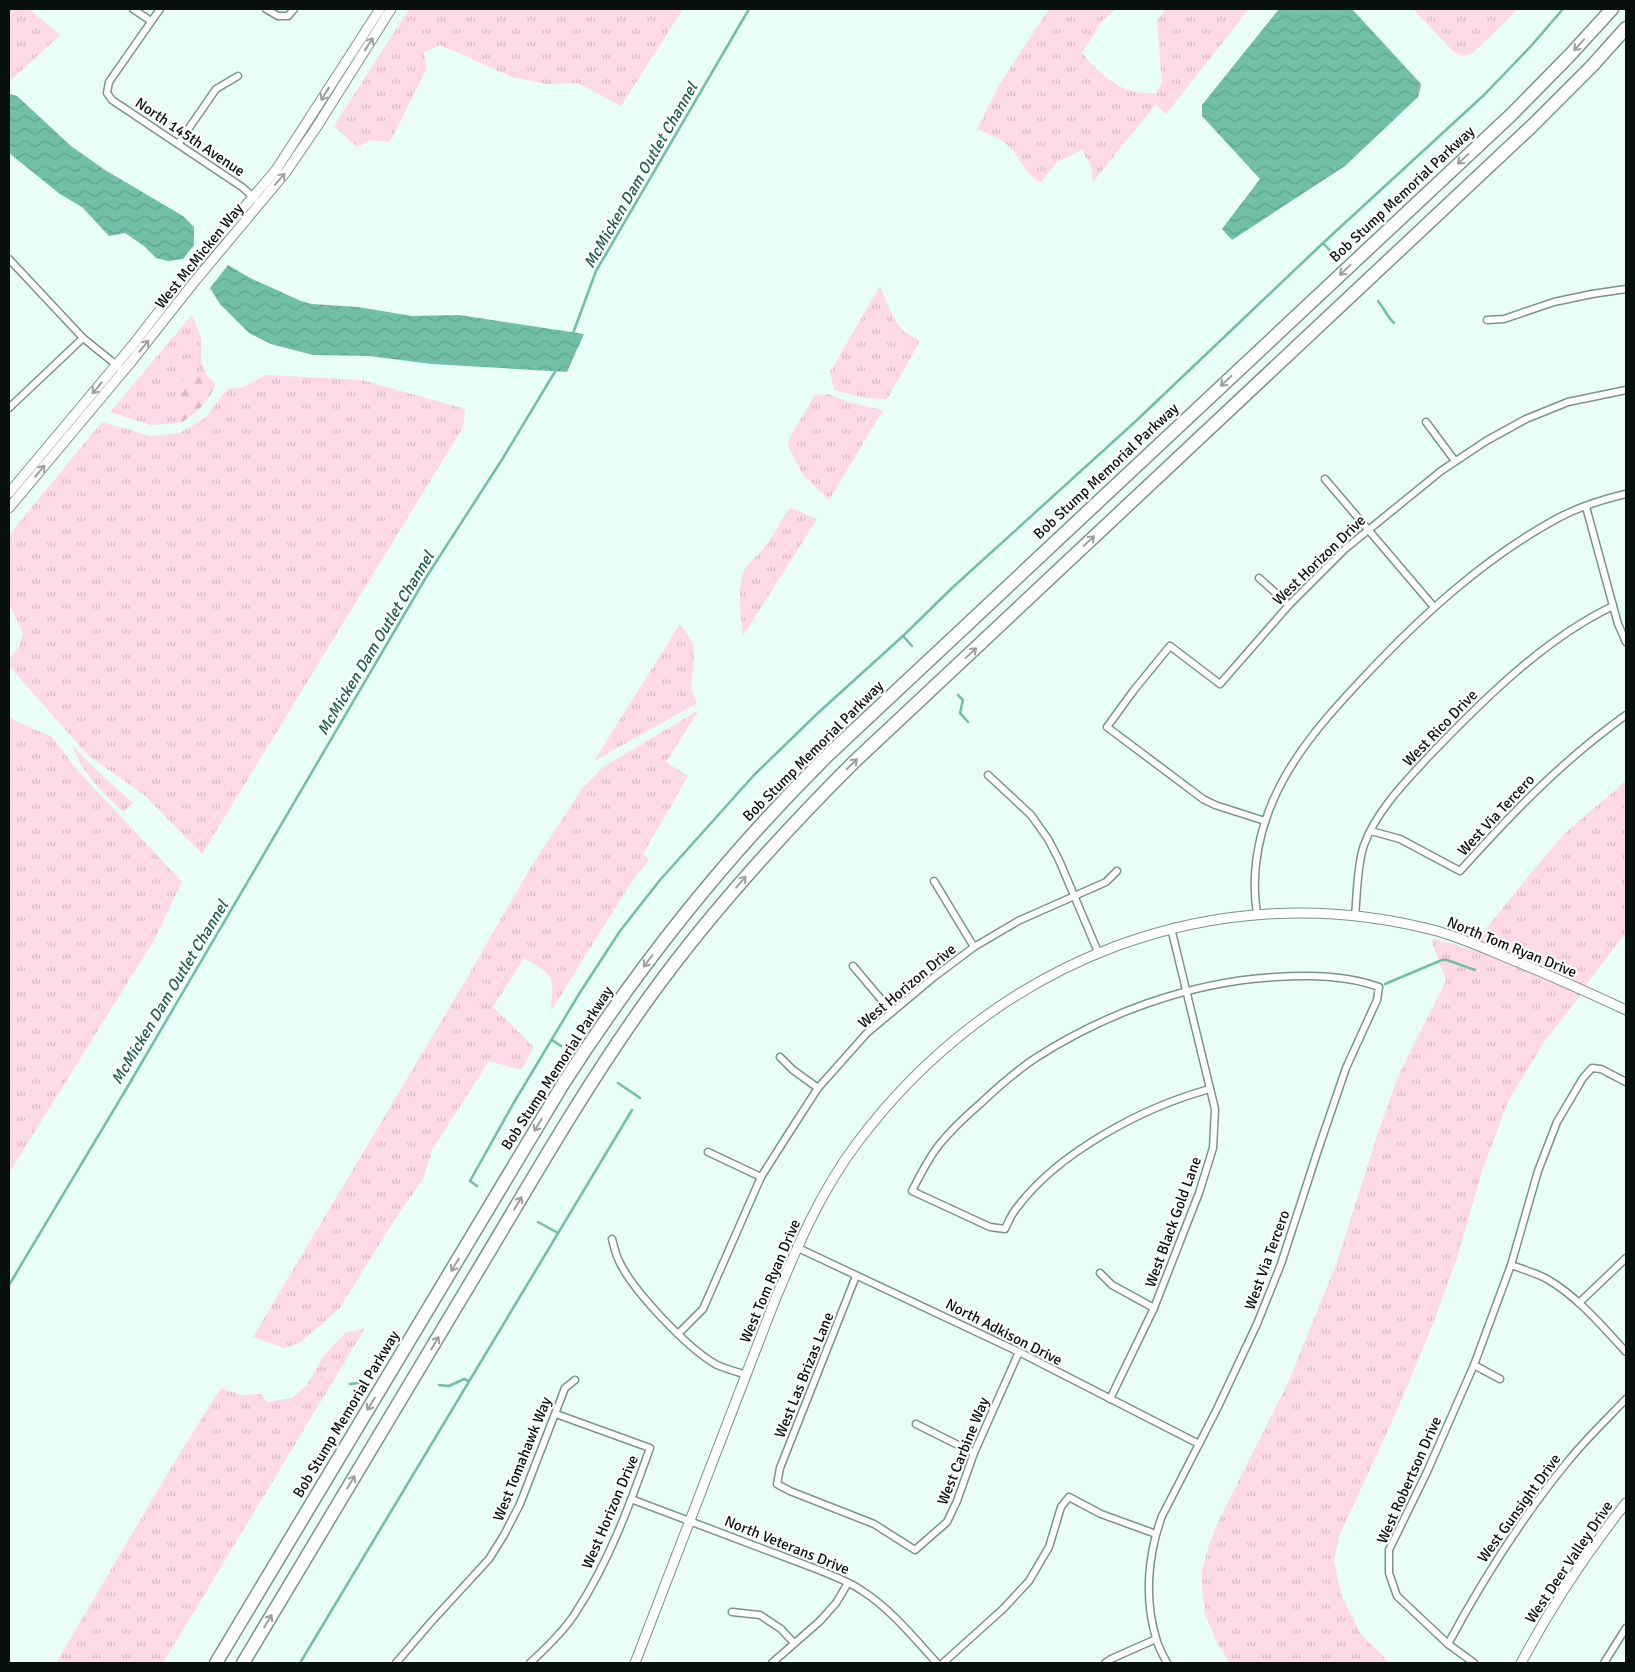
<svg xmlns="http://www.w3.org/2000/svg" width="1635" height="1672" font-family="Signika,sans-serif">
	<defs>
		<pattern id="grass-tufts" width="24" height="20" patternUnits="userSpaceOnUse" patternTransform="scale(1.25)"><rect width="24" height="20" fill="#fed9e7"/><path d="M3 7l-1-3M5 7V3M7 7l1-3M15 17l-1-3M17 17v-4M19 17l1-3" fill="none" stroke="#d8b9c5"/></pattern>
		<pattern id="forest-firs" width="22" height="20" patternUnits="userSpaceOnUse" patternTransform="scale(1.25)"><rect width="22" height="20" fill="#fed9e7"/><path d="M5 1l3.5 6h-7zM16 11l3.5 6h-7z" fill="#d8b9c5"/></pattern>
		<pattern id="water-waves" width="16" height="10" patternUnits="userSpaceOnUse" patternTransform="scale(1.25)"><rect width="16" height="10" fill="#70bfa6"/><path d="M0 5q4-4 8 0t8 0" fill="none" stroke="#60a38e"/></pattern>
	</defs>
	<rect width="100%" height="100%" fill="#e8fef6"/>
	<g fill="url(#grass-tufts)">
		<polygon points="9,9 29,9 60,35 9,82"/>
		<polygon points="409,9 683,9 621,106 578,83 546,84 512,77 440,45 424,52 427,68 390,142 371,140 357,147 334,126"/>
		<path d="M1049 9H1116L1101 22 1082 53C1103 77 1122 96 1156 93L1162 83 1157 21 1165 9H1249L1166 114 1156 104 1093 182 1091 166 1082 150 1057 162 1041 182C1024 176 1020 153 1005 143 997 137 986 133 977 129L998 87Z"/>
		<polygon points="1413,9 1518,9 1474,52 1463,56 1453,51"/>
		<polygon points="880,286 894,319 903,331 920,341 887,399 865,398 834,390 830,372"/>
		<polygon points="192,315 201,337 201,360 205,372 183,381 181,403 178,414 181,423 151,425 110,412"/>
		<polygon points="266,375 362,380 465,409 463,427 202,854 144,795 88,755 9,666 9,660 20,645 23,633 9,604 9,535 102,422 150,436 180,433 205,418 227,389 241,388"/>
		<polygon points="828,394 851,403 883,410 829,500 803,475 788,446 791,435 815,395"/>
		<path d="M791 508 817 519 743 636C741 616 735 583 747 566 754 557 764 550 770 540 778 529 781 517 791 508Z"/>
		<polygon points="680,624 693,643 694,661 691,688 697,703 594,761"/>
		<path d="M699 710 666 762 688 776 643 854 649 860 632 881 551 1011C553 974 556 978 524 958L493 1007 534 1047 521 1070 489 1061 432 1150 423 1179 397 1216 339 1309 301 1342 284 1348 253 1337 457 995 531 867 582 789 603 767Z"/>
		<polygon points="9,716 14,720 52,737 79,772 182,882 154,940 9,1173"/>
		<path d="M72 745 95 769 133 803 123 812C101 790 83 775 72 745Z"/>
		<polygon points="1626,781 1626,933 1591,978 1578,998 1544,1042 1508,1101 1481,1174 1457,1258 1434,1321 1395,1415 1339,1536 1334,1561 1341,1594 1360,1633 1390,1663 1229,1663 1218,1644 1205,1614 1202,1587 1202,1571 1209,1545 1219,1520 1289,1381 1337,1262 1377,1136 1398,1076 1446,981 1432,942 1433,938 1475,951 1482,934 1536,867 1565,833"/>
		<polygon points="365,1328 163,1663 56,1663 175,1461 221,1388 241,1395 261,1394 267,1402 292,1398 307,1385 323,1357 345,1333"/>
	</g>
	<path fill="url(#forest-firs)" d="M205 372 208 377 216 384C207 403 199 411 181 423L178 414 181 403 179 388 183 381Z"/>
	<g fill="url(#water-waves)">
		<polygon points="1279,9 1352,9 1421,84 1418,97 1345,166 1232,240 1222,229 1260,179 1202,116 1202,105"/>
		<polygon points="9,94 17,96 71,146 105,170 183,216 194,227 194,245 183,259 168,261 156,258 144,246 125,233 109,236 82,207 60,194 9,153"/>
		<polygon points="228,265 250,278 301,301 312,304 358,307 412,316 459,315 584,334 567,372 432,364 369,356 313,355 271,344 249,333 220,304 210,288"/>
	</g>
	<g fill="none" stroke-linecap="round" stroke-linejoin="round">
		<g stroke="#70bfa6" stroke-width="2.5">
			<polyline points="1323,243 1332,253"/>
			<path d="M1378 301C1384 308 1386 315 1394 323"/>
			<polyline points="572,336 596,271 749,9"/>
			<polyline points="903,636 912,646"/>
			<polyline points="958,695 963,700 960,713 968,722"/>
			<polyline points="1385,984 1442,960 1447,960 1475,970"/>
			<polyline points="552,1040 561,1046"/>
			<polyline points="618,1083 640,1098"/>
			<polyline points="477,1186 470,1181 513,1104 579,994 620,931 660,880 754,775 819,712 903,636 952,588 1137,420 1323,243 1484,95 1531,46 1563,9"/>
			<polyline points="538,1222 558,1233"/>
			<polyline points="9,1285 128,1086 425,579 503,458 556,370"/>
			<polyline points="350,1384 359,1383"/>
			<polyline points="439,1385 449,1386 464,1379 469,1381"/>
			<polyline points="300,1663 632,1110"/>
		</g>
		<defs>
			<g id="minor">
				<polyline points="133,9 151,21"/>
				<polyline points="160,9 109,82 107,93 112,100 242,187 260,203"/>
				<polyline points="266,9 278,16 288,16 294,9"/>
				<polyline points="178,144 216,89 238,76"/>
				<polyline points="9,259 83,338 119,367"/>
				<polyline points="1487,320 1504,319 1554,302 1592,294 1626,289"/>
				<polyline points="9,408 83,338"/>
				<polyline points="1426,422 1455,461"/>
				<polyline points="1325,479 1434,607"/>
				<polyline points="1586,507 1618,624 1626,642"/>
				<polyline points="1259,578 1289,605"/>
				<polyline points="988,775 1031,815 1048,839 1059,860 1098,952"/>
				<polyline points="1265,821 1215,805 1203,799 1107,727 1134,690 1170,646 1220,684 1289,605 1345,549 1441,471 1486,441 1526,419 1568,402 1626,390"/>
				<path d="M1371 831 1400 839 1460 871C1512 813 1562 761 1626 715"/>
				<polyline points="934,881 974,947"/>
				<path d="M1257 914C1251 875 1257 839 1272 803 1292 755 1328 715 1363 678 1420 617 1484 558 1558 518 1579 507 1604 499 1626 494"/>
				<path d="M1355 916C1357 896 1357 864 1364 845 1376 811 1407 780 1431 754 1483 700 1544 639 1613 606"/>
				<polyline points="853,966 891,1011"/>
				<polyline points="780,1057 793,1070 818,1088"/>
				<polyline points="708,1152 761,1177"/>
				<path d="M612 1239C614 1247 616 1255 619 1261 633 1291 688 1349 717 1365 726 1369 737 1372 747 1375"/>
				<polyline points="796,1247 1019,1352 1199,1444"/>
				<path d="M1511 1265C1522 1269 1536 1273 1547 1279 1578 1297 1602 1326 1626 1352"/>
				<polyline points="1100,1273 1112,1285 1154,1308"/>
				<polyline points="856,1276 780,1468 777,1484 790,1491 874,1524 915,1550 947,1522 957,1501 974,1453 1019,1352"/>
				<polyline points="1579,1303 1626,1258"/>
				<polyline points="678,1334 703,1309 761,1177 787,1136 818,1088 867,1033 934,977 974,947 1018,921 1106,882 1117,871"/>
				<polyline points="1474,1365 1500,1379"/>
				<polyline points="1110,1399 1154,1308 1199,1193 1213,1148 1215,1109 1171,928"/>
				<polyline points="916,1424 974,1453"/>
				<path d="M631 1499 819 1570C833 1576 848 1581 861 1590 891 1609 913 1637 937 1663"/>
				<polyline points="732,1612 760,1615 781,1629 794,1643"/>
				<path d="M1448 1644C1483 1579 1522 1517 1569 1460 1587 1438 1607 1419 1626 1399"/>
				<polyline points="396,1663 432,1621 489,1559 504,1535 520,1504 565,1388 575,1380"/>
				<path d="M530 1663C544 1650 567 1627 576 1612 609 1562 630 1504 650 1448L556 1414"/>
				<polyline points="772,1663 820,1621 836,1603 848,1583"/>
				<polyline points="943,1663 1003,1609 1029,1581 1049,1547 1061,1507 1069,1497 1101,1514 1156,1534"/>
				<polyline points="1105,1663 1111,1659 1156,1639"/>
				<path d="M1167 1663C1163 1655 1158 1647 1156 1638 1144 1598 1148 1554 1162 1516L1217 1409 1257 1324 1281 1264 1318 1150 1346 1068 1377 1000 1379 987C1346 975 1310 975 1275 977 1190 982 1105 1013 1034 1059 1015 1072 998 1087 981 1103 966 1116 951 1130 939 1145 928 1159 920 1175 912 1191L990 1227 1005 1229C1008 1223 1011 1215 1016 1209 1057 1153 1143 1107 1210 1089"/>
				<polyline points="1474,1663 1448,1644 1397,1596 1389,1573 1389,1550 1427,1472 1474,1365 1511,1265 1538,1171 1557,1122 1583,1078 1592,1068 1601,1069 1626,1082"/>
				<polyline points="1604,1663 1626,1628"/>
			</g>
			<g id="tertiary">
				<polyline points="9,493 132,346 197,262 276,170 380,9"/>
				<polyline points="9,508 131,362 195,281 286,172 316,128 391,9"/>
				<path d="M635 1663 773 1305C796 1249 820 1192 857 1143 993 961 1215 872 1437 931 1457 937 1477 945 1496 953 1540 971 1583 990 1626 1010"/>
				<path d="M1521 1663C1551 1607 1586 1553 1626 1503"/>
			</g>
			<g id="motorway">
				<path d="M216 1663 563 1084C640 964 728 854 829 754L1511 115 1569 56 1612 9"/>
				<path d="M243 1663C317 1540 391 1416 465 1292 525 1193 581 1092 648 999 709 914 779 837 853 763L1533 125 1592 66 1626 28"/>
			</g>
		</defs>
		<use href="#minor" stroke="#7b958c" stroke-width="9"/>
		<use href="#tertiary" stroke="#7b958c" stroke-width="11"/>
		<use href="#motorway" stroke="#7b958c" stroke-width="15"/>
		<use href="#minor" stroke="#fff" stroke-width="6"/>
		<use href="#tertiary" stroke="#fff" stroke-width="9"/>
		<use href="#motorway" stroke="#fff" stroke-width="12"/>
	</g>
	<defs><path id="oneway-shaft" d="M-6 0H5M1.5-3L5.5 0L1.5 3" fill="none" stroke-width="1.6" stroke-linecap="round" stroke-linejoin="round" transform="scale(1.25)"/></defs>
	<g stroke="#9ca09f">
		<use href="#oneway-shaft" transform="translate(369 44) rotate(-58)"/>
		<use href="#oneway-shaft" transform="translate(1579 45) rotate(132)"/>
		<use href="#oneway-shaft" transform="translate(325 94) rotate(122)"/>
		<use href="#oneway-shaft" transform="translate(1463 159) rotate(137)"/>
		<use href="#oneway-shaft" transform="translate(280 179) rotate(-49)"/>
		<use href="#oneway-shaft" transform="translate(1345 270) rotate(137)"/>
		<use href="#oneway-shaft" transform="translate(144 346) rotate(-51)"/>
		<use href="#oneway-shaft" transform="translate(1226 381) rotate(137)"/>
		<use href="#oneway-shaft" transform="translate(97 388) rotate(130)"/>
		<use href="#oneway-shaft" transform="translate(40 471) rotate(-50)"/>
		<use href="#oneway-shaft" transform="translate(1089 541) rotate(-43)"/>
		<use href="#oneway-shaft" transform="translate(971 653) rotate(-43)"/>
		<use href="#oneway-shaft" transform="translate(852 764) rotate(-44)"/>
		<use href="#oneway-shaft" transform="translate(741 882) rotate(-49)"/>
		<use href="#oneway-shaft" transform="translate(648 961) rotate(127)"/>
		<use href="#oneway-shaft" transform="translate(538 1125) rotate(121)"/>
		<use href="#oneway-shaft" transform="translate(518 1203) rotate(-59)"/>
		<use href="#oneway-shaft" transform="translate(455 1265) rotate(121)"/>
		<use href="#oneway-shaft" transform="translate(435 1343) rotate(-59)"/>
		<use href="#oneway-shaft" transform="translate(371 1404) rotate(121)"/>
		<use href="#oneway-shaft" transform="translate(351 1482) rotate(-59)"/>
		<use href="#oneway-shaft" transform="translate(268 1621) rotate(-59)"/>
	</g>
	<g text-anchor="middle" stroke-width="4.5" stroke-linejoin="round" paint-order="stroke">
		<g font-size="15" fill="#08110e" stroke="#fff">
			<text transform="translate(190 137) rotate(34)" y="5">North 145th Avenue</text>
			<text transform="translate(1402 194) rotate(-43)" y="5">Bob Stump Memorial Parkway</text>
			<text transform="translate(199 256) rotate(-51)" y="5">West McMicken Way</text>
			<text transform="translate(1106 471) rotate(-43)" y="5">Bob Stump Memorial Parkway</text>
			<text transform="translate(1319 560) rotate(-44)" y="5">West Horizon Drive</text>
			<text transform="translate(1440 728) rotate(-46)" y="5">West Rico Drive</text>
			<text transform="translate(813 751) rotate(-45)" y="5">Bob Stump Memorial Parkway</text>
			<text transform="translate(1496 815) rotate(-47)" y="5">West Via Tercero</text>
			<text transform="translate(1512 947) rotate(22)" y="5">North Tom Ryan Drive</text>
			<text transform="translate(907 986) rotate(-40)" y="5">West Horizon Drive</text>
			<text transform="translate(557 1068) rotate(-57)" y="5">Bob Stump Memorial Parkway</text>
			<text transform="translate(1173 1222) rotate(-70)" y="5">West Black Gold Lane</text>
			<text transform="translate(1267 1260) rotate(-70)" y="5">West Via Tercero</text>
			<text transform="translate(770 1281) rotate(-67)" y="5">West Tom Ryan Drive</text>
			<text transform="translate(1004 1332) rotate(27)" y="5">North Adkison Drive</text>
			<text transform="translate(804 1375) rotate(-68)" y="5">West Las Brizas Lane</text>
			<text transform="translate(346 1414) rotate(-59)" y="5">Bob Stump Memorial Parkway</text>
			<text transform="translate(963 1451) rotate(-68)" y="5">West Carbine Way</text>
			<text transform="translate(522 1459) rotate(-68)" y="5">West Tomahawk Way</text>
			<text transform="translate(1409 1480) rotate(-66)" y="5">West Robertson Drive</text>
			<text transform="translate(1519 1508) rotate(-54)" y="5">West Gunsight Drive</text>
			<text transform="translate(610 1512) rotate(-67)" y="5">West Horizon Drive</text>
			<text transform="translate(787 1545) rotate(22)" y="5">North Veterans Drive</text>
			<text transform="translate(1569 1562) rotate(-56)" y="5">West Deer Valley Drive</text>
		</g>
		<g font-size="16" font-style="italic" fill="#1d5c4b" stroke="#fff">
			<text transform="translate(640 175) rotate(-60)" y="6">McMicken Dam Outlet Channel</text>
			<text transform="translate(375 643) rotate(-59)" y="6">McMicken Dam Outlet Channel</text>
			<text transform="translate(169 992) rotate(-59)" y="6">McMicken Dam Outlet Channel</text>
		</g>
	</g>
	<rect width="1635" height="1672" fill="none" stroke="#08110e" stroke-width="20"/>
</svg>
